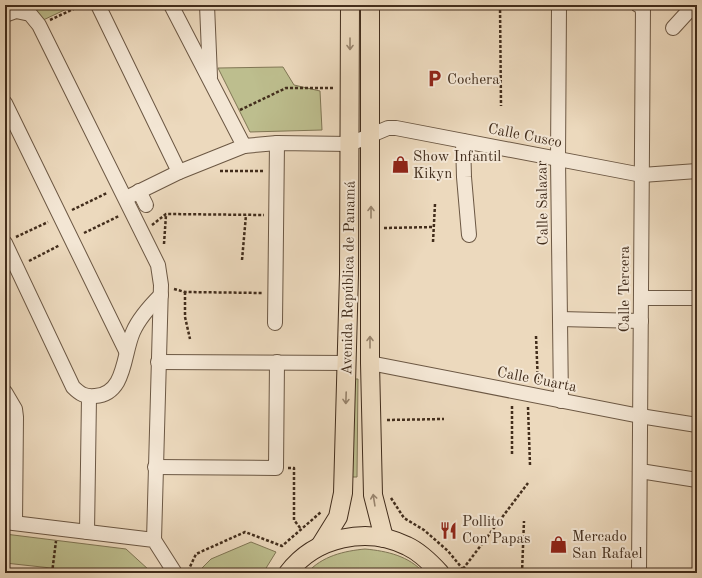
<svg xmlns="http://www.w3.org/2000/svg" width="702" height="578" font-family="'Old Standard TT',serif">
	<rect width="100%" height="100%" fill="#ecd9bd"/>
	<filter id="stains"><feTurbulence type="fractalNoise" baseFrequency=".005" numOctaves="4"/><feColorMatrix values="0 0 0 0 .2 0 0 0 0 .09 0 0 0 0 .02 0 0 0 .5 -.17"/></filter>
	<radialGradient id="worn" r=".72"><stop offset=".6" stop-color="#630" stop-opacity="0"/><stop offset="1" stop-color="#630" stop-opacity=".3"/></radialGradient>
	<g fill="#bdbe8e" stroke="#807655">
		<polygon points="29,5 75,5 39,22"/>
		<polygon points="283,67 294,85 320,91 322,130 250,132 218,68"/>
		<polygon points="348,379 358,379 357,477 347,477"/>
		<polygon points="5,534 126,549 149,570 149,573 97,573 5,563"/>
		<polygon points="251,542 276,552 263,573 197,573 211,559"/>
		<path d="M365 549C387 551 409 556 424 573H307C322 556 344 551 365 549Z"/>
	</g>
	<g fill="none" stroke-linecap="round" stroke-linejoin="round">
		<defs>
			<g id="minor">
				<polyline points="98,5 179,172"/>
				<polyline points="207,5 210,77"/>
				<polyline points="559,5 558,159 561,401"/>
				<polyline points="638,5 643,5 639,573"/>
				<polyline points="5,15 16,11 30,14 39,25 158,265 161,285 154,540"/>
				<polyline points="673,28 694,5"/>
				<polyline points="5,103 126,351"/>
				<polyline points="463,141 464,177 469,235"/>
				<polyline points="244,146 277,143 350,144 388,128 396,128 642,175 697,171"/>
				<polyline points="139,191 146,205"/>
				<polyline points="126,198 179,172 244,146 171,5"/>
				<path d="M5 243 73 387C80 394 85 397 95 396 126 394 123 354 133 332 139 318 150 306 161 295"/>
				<polyline points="641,298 697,298"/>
				<polyline points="560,319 641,321"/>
				<polyline points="275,323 277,143"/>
				<polyline points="158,362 348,363"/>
				<polyline points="370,363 640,416 697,425"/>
				<polyline points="5,392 15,409 16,417 15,523"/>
				<polyline points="155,467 276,468 277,362"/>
				<polyline points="640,471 697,480"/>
				<polyline points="5,522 154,540 175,573"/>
				<polyline points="87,532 89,397"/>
			</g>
			<g id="major">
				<polyline points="370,5 370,363 373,495 384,538"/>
				<polyline points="320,546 338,517 343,493 349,274 350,5"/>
				<path d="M288 573C315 537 367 526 407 546 420 552 430 562 440 573"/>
			</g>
		</defs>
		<use href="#minor" stroke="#6c5844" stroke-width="16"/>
		<use href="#major" stroke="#422d1c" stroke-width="20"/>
		<g stroke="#422d1c" stroke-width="2.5" stroke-dasharray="3 2" stroke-linecap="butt">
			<polyline points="500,5 501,106"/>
			<polyline points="50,20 82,5"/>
			<polyline points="240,110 286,88 334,88"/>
			<polyline points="220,171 265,171"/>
			<polyline points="72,210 107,193"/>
			<polyline points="152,225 166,214 264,215"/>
			<polyline points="384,228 434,227"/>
			<polyline points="84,233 119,216"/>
			<polyline points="16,237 48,222"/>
			<polyline points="433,242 435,204"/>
			<polyline points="164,244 166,215"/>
			<polyline points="242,260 246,215"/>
			<polyline points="29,261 60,245"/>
			<polyline points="174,289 185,292 263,293"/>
			<polyline points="185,292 185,317 190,339"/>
			<polyline points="536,336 538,384"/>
			<polyline points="528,407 530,465"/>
			<polyline points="387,420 444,419"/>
			<polyline points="512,454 512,404"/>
			<polyline points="288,468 294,468 294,520 301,529"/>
			<polyline points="391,498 404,518 424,530 448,551 466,573"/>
			<polyline points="463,569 528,483"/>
			<polyline points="188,571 196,554 245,532 282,546 321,512"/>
			<polyline points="52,573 56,541"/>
			<polyline points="522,573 524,521"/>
		</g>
		<use href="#minor" stroke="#f3e6d4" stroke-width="14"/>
		<use href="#major" stroke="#ecd9bd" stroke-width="18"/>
	</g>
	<defs><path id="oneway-shaft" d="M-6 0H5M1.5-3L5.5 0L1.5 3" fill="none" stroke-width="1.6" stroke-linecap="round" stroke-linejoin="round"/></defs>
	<g stroke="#97836c">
		<use href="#oneway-shaft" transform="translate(350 44) rotate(90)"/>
		<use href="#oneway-shaft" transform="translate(371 212) rotate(-90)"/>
		<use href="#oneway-shaft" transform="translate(370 342) rotate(-90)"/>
		<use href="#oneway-shaft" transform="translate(346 398) rotate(92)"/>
		<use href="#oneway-shaft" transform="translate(374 500) rotate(-99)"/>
	</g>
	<defs>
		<symbol id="parking-bare" viewBox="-9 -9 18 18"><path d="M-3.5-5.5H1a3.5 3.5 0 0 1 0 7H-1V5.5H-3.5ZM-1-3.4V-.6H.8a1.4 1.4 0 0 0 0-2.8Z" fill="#8f2418" stroke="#f3e6d4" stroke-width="2.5" paint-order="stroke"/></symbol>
		<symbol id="shop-bare" viewBox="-9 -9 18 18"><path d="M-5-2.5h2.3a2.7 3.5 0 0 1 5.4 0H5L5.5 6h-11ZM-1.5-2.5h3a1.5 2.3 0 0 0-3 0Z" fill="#8f2418" stroke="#f3e6d4" stroke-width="2.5" paint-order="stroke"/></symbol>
		<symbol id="restaurant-bare" viewBox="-9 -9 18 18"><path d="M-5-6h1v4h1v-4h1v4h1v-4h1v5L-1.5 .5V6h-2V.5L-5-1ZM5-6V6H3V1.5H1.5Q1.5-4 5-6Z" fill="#8f2418" stroke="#f3e6d4" stroke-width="2.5" paint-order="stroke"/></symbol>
	</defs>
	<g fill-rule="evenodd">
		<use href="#parking-bare" x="422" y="66" width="25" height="25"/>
		<use href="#shop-bare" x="388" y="152" width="25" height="25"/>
		<use href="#restaurant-bare" x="436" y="518" width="25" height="25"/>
		<use href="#shop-bare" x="546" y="532" width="25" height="25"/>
	</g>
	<g text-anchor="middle" stroke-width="4" stroke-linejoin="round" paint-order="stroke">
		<g font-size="15" fill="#422d1c" stroke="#f3e6d4" text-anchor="start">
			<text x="447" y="84">Cochera</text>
			<text x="413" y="161">Show Infantil<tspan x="413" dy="17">Kikyn</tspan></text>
			<text x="462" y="526">Pollito<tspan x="462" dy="17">Con Papas</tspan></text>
			<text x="572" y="541">Mercado<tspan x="572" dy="17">San Rafael</tspan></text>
		</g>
		<g font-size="15" fill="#422d1c" stroke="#f3e6d4">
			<text transform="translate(525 135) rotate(11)" y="5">Calle Cusco</text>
			<text transform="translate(542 203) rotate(-91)" y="5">Calle Salazar</text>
			<text transform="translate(348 278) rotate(-89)" y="5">Avenida República de Panamá</text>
			<text transform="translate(624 289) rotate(-90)" y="5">Calle Tercera</text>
			<text transform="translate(537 379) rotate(11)" y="5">Calle Cuarta</text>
		</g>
	</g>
	<rect width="702" height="578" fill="none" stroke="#ecd9bd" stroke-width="20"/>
	<rect x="6" y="6" width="690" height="566" fill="none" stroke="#422d1c" stroke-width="2"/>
	<rect x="10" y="10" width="682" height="558" fill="none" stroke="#422d1c"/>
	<rect width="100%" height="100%" filter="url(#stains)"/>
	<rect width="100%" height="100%" fill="url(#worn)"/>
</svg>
